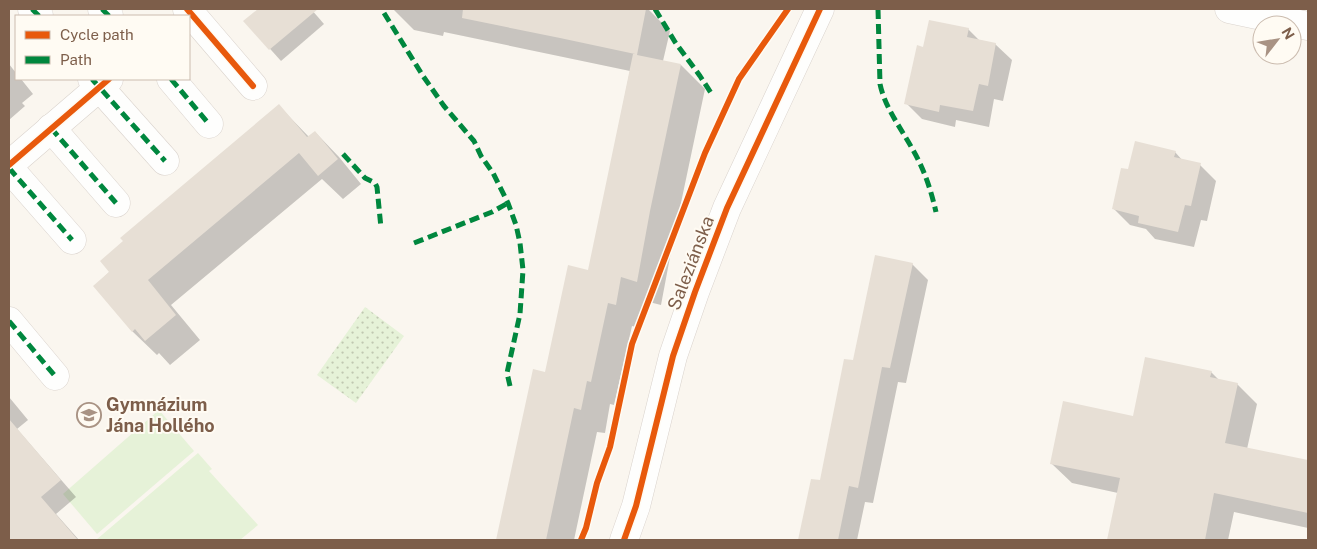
<svg xmlns="http://www.w3.org/2000/svg" width="1317" height="549" font-family="'Public Sans',sans-serif">
	<defs>
		<pattern id="green-dots" width="8" height="8" patternUnits="userSpaceOnUse" patternTransform="scale(1.25)"><rect width="8" height="8" fill="#e6f2d8"/><path d="M2 2h.1M6 6h.1" fill="none" stroke="#c0c7b1" stroke-width="1.8" stroke-linecap="round"/></pattern>
	</defs>
	<rect width="100%" height="100%" fill="#faf6ef"/>
	<polygon fill="url(#green-dots)" points="365,307 404,336 356,403 317,375"/>
	<g fill="#e6f2d8">
		<polygon points="159,410 194,451 97,534 63,494"/>
		<polygon points="198,453 212,469 209,471 258,525 240,540 96,540"/>
	</g>
	<g fill="#0003">
		<polygon points="260,9 311,9 324,24 281,61 245,21"/>
		<polygon points="393,9 648,9 670,31 663,61 681,65 705,89 674,236 661,305 645,301 640,328 632,326 614,405 610,404 605,433 597,432 574,540 498,540 534,371 546,373 589,271 630,71 444,32 443,36 414,30"/>
		<polygon points="968,29 979,40 995,44 1012,60 1003,101 994,99 989,127 956,120 955,127 922,119 906,103 924,48"/>
		<polygon points="9,64 16,73 16,79 21,79 33,94 22,103 25,106 9,120"/>
		<polygon points="279,106 309,137 315,132 339,157 361,184 343,199 322,179 171,305 200,340 170,365 159,353 157,355 132,331 95,286"/>
		<polygon points="1175,152 1183,161 1200,165 1216,181 1207,221 1201,220 1194,247 1155,239 1146,229 1130,225 1114,209 1129,171"/>
		<polygon points="912,264 928,280 906,383 898,382 873,503 865,502 857,540 799,540 812,480 821,482 854,362"/>
		<polygon points="1211,372 1219,380 1237,384 1257,404 1247,449 1308,462 1308,528 1234,512 1228,540 1108,540 1118,493 1072,483 1052,464"/>
		<polygon points="9,397 28,420 17,429 76,497 56,514 79,540 9,540"/>
	</g>
	<g fill="#e7dfd5">
		<polygon points="258,9 318,9 269,50 243,21"/>
		<polygon points="463,9 646,9 637,55 681,64 650,211 637,282 621,277 616,305 608,303 591,382 587,381 581,410 574,408 546,540 496,540 533,369 545,372 568,265 588,270 633,54 635,54 560,38 462,18"/>
		<polygon points="929,20 969,28 967,37 996,43 988,86 979,84 973,111 940,105 939,112 904,104 917,45 923,47"/>
		<polygon points="279,104 307,137 315,131 338,159 318,176 299,153 148,280 176,315 145,341 135,329 132,332 93,286 109,272 100,261 123,241 120,238"/>
		<polygon points="1135,141 1176,151 1174,157 1201,163 1191,206 1185,205 1178,232 1138,223 1139,216 1112,209 1121,168 1128,169"/>
		<polygon points="875,255 913,263 890,368 882,367 858,488 849,486 838,540 798,540 811,479 820,480 844,359 853,360"/>
		<polygon points="1145,357 1212,371 1210,377 1238,383 1225,443 1308,460 1308,513 1214,493 1205,540 1107,540 1120,478 1050,464 1063,401 1133,416"/>
		<polygon points="9,419 61,480 41,497 78,540 9,540"/>
	</g>
	<g fill="none" stroke-linecap="round" stroke-linejoin="round">
		<defs>
			<g id="minor">
				<polyline points="32,9 39,16"/>
				<polyline points="102,9 109,16"/>
				<polyline points="187,9 253,86"/>
				<polyline points="1229,9 1308,26"/>
				<polyline points="92,79 165,161"/>
				<polyline points="171,79 209,124"/>
				<polyline points="51,128 116,203"/>
				<polyline points="9,165 109,79"/>
				<polyline points="9,168 72,240"/>
				<polyline points="9,321 55,376"/>
				<polyline points="624,540 636,506 673,356 695,292 727,208 820,9"/>
			</g>
		</defs>
		<use href="#minor" stroke="#dad3cd" stroke-width="29"/>
		<use href="#minor" stroke="#fefefd" stroke-width="28"/>
		<g stroke="#00873e" stroke-width="5" stroke-dasharray="10 5" stroke-linecap="butt">
			<polyline points="32,9 39,16"/>
			<polyline points="102,9 109,16"/>
			<polyline points="655,9 675,42 700,76 713,96"/>
			<path d="M878 9 880 84C885 108 901 128 913 150 924 169 931 190 936 212"/>
			<polyline points="384,13 423,76 444,106 474,141 481,156 493,173 508,203 516,225 520,243 523,270 520,314 507,373 510,386"/>
			<polyline points="92,79 165,161"/>
			<polyline points="171,79 209,124"/>
			<polyline points="51,128 116,203"/>
			<polyline points="343,154 365,178 375,183 377,187 381,228"/>
			<polyline points="9,168 72,240"/>
			<polyline points="414,243 492,212 508,203"/>
			<polyline points="9,321 55,376"/>
		</g>
		<defs>
			<g id="cycleway">
				<polyline points="187,9 253,86"/>
				<polyline points="9,165 109,79"/>
				<polyline points="581,540 586,528 597,483 610,447 632,344 705,153 739,79 788,9"/>
				<polyline points="624,540 636,506 673,356 695,292 727,208 820,9"/>
			</g>
		</defs>
		<use href="#cycleway" stroke="#fffbf3" stroke-width="9"/>
		<use href="#cycleway" stroke="#e8590c" stroke-width="6"/>
	</g>
	<defs>
		<symbol id="school-ring" viewBox="-11 -11 22 22"><circle r="9.5" fill="#fffbf3" stroke="#a99384" stroke-width="1.5"/><path d="M0-5L7-2L0 1L-7-2ZM-4 1L0 2.5L4 1V4Q0 6-4 4Z" fill="#a99384"/></symbol>
	</defs>
	<g fill-rule="evenodd">
		<use href="#school-ring" x="75" y="401" width="28" height="28"/>
	</g>
	<g text-anchor="middle" stroke-width="4" stroke-linejoin="round" paint-order="stroke">
		<g font-size="18" fill="#7d5e4a" stroke="#fffbf3">
			<text transform="translate(691 263) rotate(-69)" y="6">Saleziánska</text>
		</g>
		<g font-size="18" font-weight="bold" fill="#7d5e4a" stroke="#fffbf3" text-anchor="start">
			<text x="106" y="411">Gymnázium<tspan x="106" dy="21">Jána Hollého</tspan></text>
		</g>
	</g>
	<rect width="1317" height="549" fill="none" stroke="#7d5e4a" stroke-width="20"/>
	<rect x="15" y="15" width="175" height="65" fill="#fffbf3" stroke="#cbbcaf"/>
	<rect x="25" y="31" width="25" height="8" fill="#e8590c" stroke="#cbbcaf"/>
	<text x="60" y="40" font-size="15" fill="#7d5e4a">Cycle path</text>
	<rect x="25" y="56" width="25" height="8" fill="#00873e" stroke="#cbbcaf"/>
	<text x="60" y="65" font-size="15" fill="#7d5e4a">Path</text>
	<g transform="translate(1277 40) rotate(59)"><circle r="24" fill="#fffbf3" stroke="#cbbcaf"/>
	<path d="M0-4L9 19L0 12L-9 19Z" fill="#a99384"/>
	<text y="-8" font-size="14" font-weight="bold" text-anchor="middle" fill="#7d5e4a">N</text>
	</g>
</svg>
